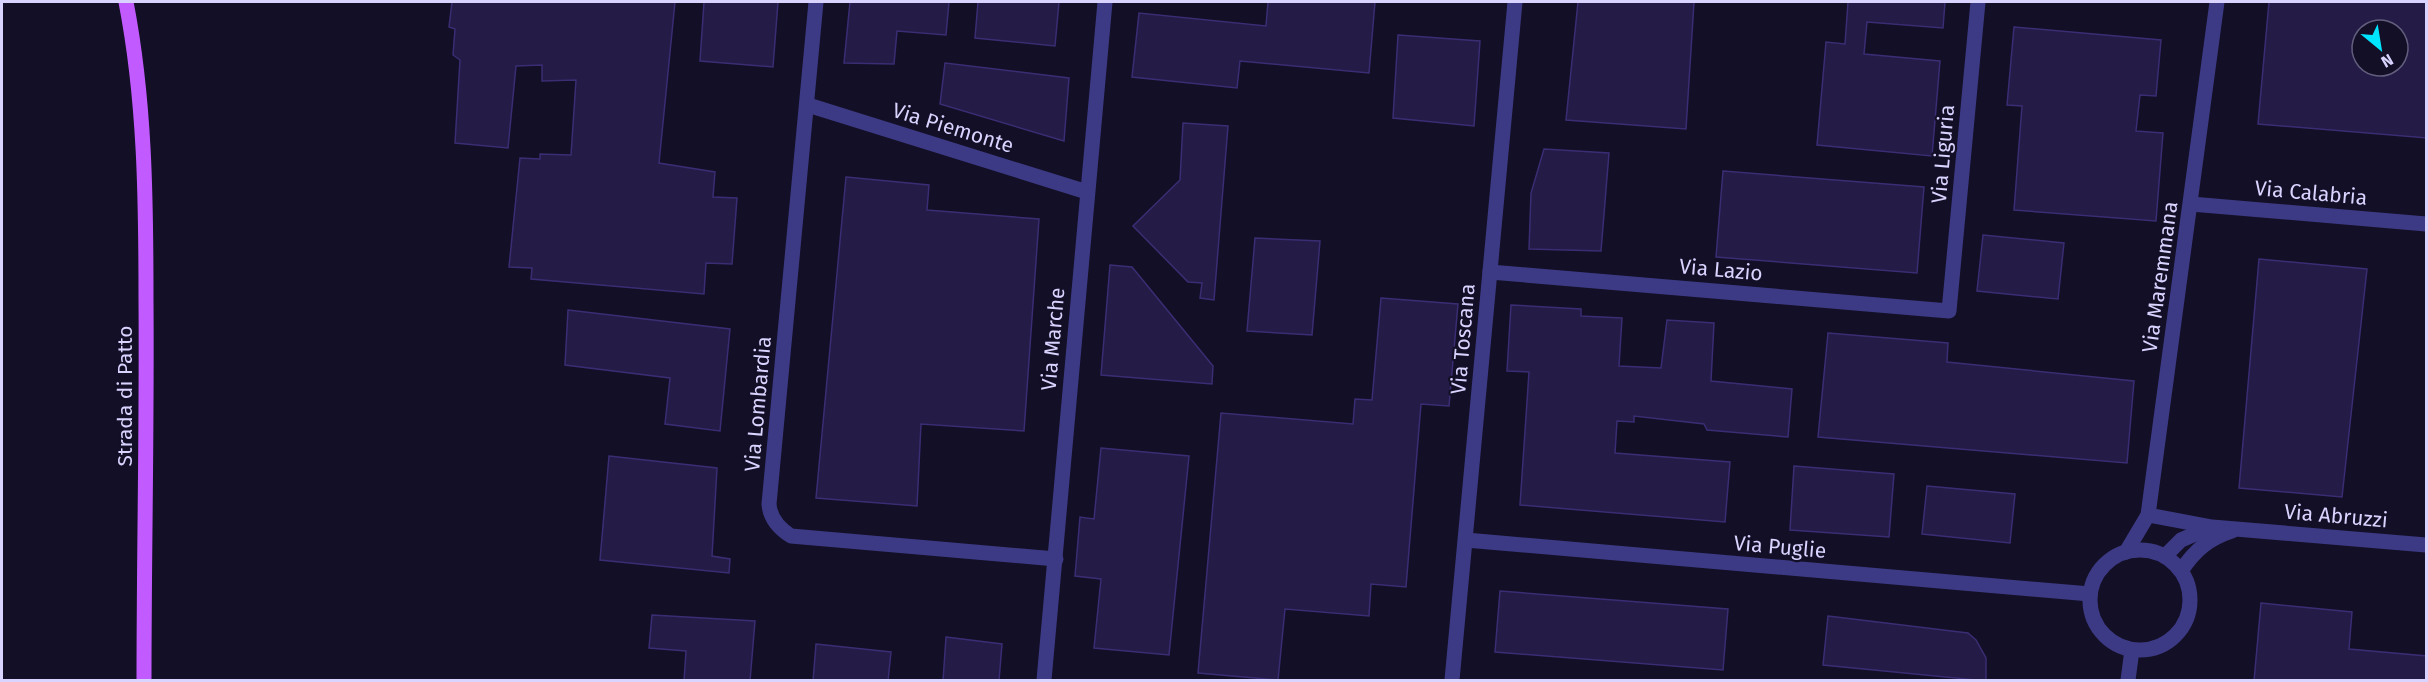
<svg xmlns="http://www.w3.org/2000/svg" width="2428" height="682" font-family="'Fira Sans',sans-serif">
	<rect width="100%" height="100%" fill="#130f26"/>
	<g fill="#241b47" stroke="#3b2d73" stroke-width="1.5" fill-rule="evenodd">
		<polygon points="452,2 675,2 659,163 715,172 713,197 737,198 732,264 706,263 704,294 531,279 532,268 509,267 520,158 540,159 540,154 571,155 576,80 542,81 542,65 516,66 508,148 455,143 460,60 453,55 455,29 449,27"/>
		<polygon points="704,2 778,2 773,67 700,61"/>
		<polygon points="850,2 949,2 946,35 897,31 894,64 844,63"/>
		<polygon points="978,2 1059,2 1055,46 975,38"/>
		<polygon points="1268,2 1375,2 1369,73 1240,61 1237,88 1132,77 1139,13 1266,26"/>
		<polygon points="1578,2 1694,2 1686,129 1566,120"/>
		<polygon points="1848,2 1945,2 1943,28 1867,22 1864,54 1940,61 1932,156 1817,145 1826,42 1845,44"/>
		<path d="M2269 2H2427V138L2258 124ZM2362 30H2398V66H2362Z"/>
		<polygon points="2014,27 2161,40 2156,96 2140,95 2136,131 2163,133 2156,221 2014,210 2022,106 2007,105"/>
		<polygon points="1398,35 1480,41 1474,126 1393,118"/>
		<polygon points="945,63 1069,78 1064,141 940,104"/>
		<polygon points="1183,123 1228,126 1214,300 1200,298 1202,283 1188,282 1133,226 1180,180"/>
		<polygon points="1544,149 1609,153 1601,251 1529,249 1531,193"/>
		<polygon points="1723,171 1924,187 1917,273 1716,257"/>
		<polygon points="846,177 929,185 927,210 1039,219 1024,431 921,424 917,506 816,498"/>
		<polygon points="1983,235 2064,243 2058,299 1977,291"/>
		<polygon points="1255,238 1320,241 1312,335 1247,331"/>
		<polygon points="2259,259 2367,269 2342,497 2239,488"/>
		<polygon points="1110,265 1132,267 1213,366 1212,384 1101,375"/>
		<polygon points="1381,298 1458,304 1449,406 1421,404 1406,587 1371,584 1369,616 1285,609 1278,680 1198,673 1221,413 1353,424 1355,399 1372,400"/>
		<polygon points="1511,305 1581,309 1581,316 1622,318 1619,366 1661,368 1667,320 1714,323 1711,381 1792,389 1788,437 1707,430 1704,424 1634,416 1634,422 1617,421 1615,453 1730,462 1725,522 1520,505 1529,372 1507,371"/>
		<polygon points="568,310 730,329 720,431 665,424 670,378 565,365"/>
		<polygon points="1828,333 1948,343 1947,362 2134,381 2127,463 1818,437"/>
		<polygon points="1101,448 1189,456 1169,655 1094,648 1101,579 1075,576 1080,517 1094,519"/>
		<polygon points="609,456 717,468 712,556 730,559 729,573 600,560"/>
		<polygon points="1794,466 1894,474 1889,537 1790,530"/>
		<polygon points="1927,486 2015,494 2010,543 1922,534"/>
		<polygon points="1500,591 1728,609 1723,670 1495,652"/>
		<polygon points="2261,603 2352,612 2349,649 2427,656 2427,681 2254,681"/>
		<polygon points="652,615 755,621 750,681 684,681 686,651 649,648"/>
		<polygon points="1828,616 1968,633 1976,640 1986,658 1986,681 1823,665"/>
		<polygon points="946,637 1002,644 999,681 943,681"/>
		<polygon points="816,644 891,652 888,681 813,681"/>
	</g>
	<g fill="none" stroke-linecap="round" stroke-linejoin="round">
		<g stroke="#3d3a85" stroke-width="15">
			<path d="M816 2 769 504C770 519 780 529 791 536L1056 559"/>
			<polyline points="808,105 1087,192"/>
			<polyline points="2191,204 2426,224"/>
			<polyline points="1490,272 1949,311 1978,2"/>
			<polyline points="2148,515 2212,527 2426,545"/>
			<polyline points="1466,540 2090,594"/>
			<circle cx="2140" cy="600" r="50"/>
			<polyline points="2126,552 2148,515 2217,2"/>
			<polyline points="2165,556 2181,540 2209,528"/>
			<path d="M2181 571C2195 550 2208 539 2232 531"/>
			<polyline points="1044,680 1105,2"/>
			<polyline points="1452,680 1515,2"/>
			<polyline points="2128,680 2132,650"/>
		</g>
		<path stroke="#c25bff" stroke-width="15" d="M126 2C145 100 146 199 146 300 147 427 144 553 144 680"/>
	</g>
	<g text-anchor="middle" stroke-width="4.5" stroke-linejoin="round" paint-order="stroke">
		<g font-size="21" fill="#d9d4ff" stroke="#130f26">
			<text transform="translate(953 128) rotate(17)" y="7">Via Piemonte</text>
			<text transform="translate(1943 154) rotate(-85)" y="7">Via Liguria</text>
			<text transform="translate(2311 193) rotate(5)" y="7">Via Calabria</text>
			<text transform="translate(1721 270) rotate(5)" y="7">Via Lazio</text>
			<text transform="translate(2160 277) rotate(-82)" y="7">Via Maremmana</text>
			<text transform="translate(1053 339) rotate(-85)" y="7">Via Marche</text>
			<text transform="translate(1463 339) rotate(-85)" y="7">Via Toscana</text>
			<text transform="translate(125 396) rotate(-90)" y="7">Strada di Patto</text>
			<text transform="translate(758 404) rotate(-85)" y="7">Via Lombardia</text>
			<text transform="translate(2336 516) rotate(5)" y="7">Via Abruzzi</text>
			<text transform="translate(1780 547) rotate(5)" y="7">Via Puglie</text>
		</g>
	</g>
	<rect width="2428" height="682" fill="none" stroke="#d9d4ff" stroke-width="6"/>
	<g transform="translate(2380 48) rotate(150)"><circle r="28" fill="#130f26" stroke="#625e7d" stroke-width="1.5"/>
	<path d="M0-4.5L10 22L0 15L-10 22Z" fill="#00e5ff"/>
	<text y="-9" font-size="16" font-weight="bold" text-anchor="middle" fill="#d9d4ff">N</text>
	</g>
</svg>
